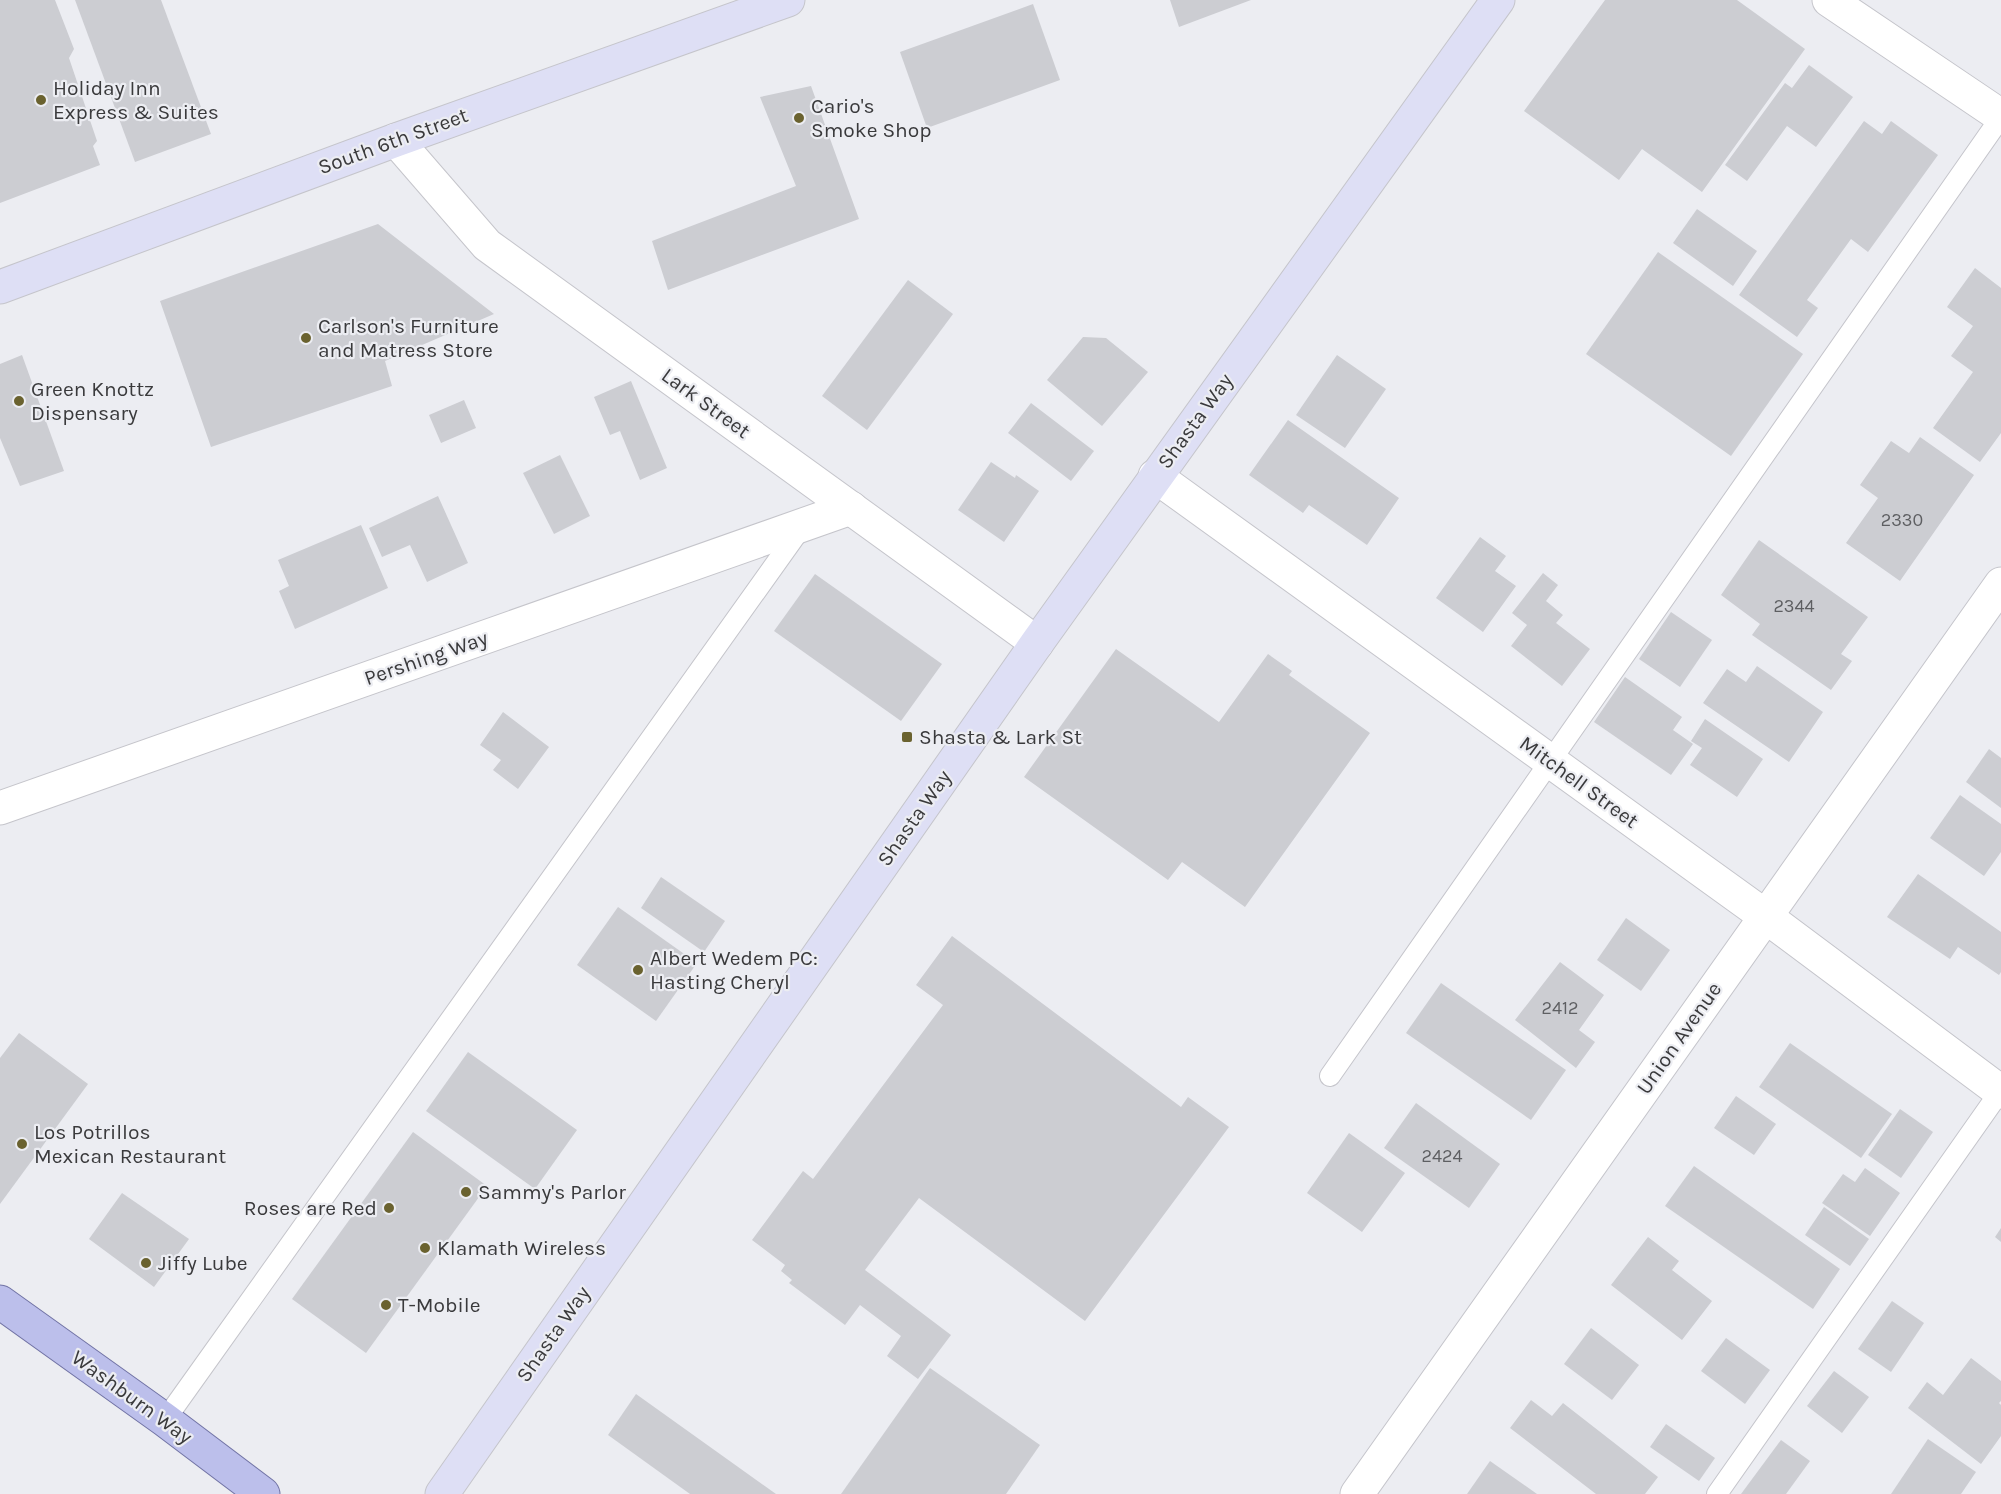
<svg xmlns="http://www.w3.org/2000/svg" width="2001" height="1494" font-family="Karla,sans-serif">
	<rect width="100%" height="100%" fill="#ecedf2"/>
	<g fill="#cccdd2">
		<polygon points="0,0 55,0 74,49 69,58 97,141 93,146 100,165 0,203"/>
		<polygon points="75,0 161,0 211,134 135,162"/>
		<polygon points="1170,0 1251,0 1179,27"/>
		<polygon points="1605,0 1737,0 1805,49 1702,192 1642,149 1619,180 1524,111"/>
		<polygon points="1033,4 1060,80 927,128 900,52"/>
		<polygon points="1809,65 1853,97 1816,147 1787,126 1747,181 1725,165 1785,83 1792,88"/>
		<polygon points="811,86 859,219 668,290 652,241 796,186 760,97"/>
		<polygon points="1864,121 1882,134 1891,121 1938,155 1868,252 1851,239 1807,300 1818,308 1797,337 1739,295"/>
		<polygon points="1697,209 1757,251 1733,286 1673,243"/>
		<polygon points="378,224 494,314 385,361 392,386 211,447 160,301"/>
		<polygon points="1658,252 1803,354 1731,456 1586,354"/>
		<polygon points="1975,268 2001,288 2001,433 1980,462 1933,428 1973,372 1951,356 1973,326 1947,307"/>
		<polygon points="908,280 953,314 867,430 822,396"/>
		<polygon points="1083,337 1106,338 1148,372 1102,426 1047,380"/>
		<polygon points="22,355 64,471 20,486 0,438 0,364"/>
		<polygon points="1337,355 1386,389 1345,448 1296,415"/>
		<polygon points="631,381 667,468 640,480 620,431 610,435 594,397"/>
		<polygon points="464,400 476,428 441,443 429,415"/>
		<polygon points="1031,403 1094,451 1071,481 1008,433"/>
		<polygon points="1288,420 1399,498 1367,545 1309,505 1303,513 1249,475"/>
		<polygon points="1920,437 1974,475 1900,581 1846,543 1878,498 1860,485 1891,441 1909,453"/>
		<polygon points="560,455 590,516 554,534 523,473"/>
		<polygon points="991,462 1015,478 1016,475 1039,491 1004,542 958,510"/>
		<polygon points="438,496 468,563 427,582 410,545 382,557 369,528"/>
		<polygon points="361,525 388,588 295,629 279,591 289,586 278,560"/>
		<polygon points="1480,537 1506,556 1495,571 1516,586 1483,632 1436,598"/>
		<polygon points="1759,540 1868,617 1841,654 1852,661 1831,690 1752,635 1760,624 1721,595"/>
		<polygon points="1543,573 1558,585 1546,601 1563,615 1556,623 1590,649 1562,686 1511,646 1527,625 1512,613"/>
		<polygon points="815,574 942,664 901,721 774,631"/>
		<polygon points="1671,612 1712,640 1680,687 1639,659"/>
		<polygon points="1116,649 1219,722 1268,654 1292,671 1289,675 1370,733 1245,907 1182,862 1168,880 1024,777"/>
		<polygon points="1757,666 1823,712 1789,762 1703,703 1727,669 1746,682"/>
		<polygon points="1625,677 1682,717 1673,730 1693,744 1671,775 1594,722"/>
		<polygon points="503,712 549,747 518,789 493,770 501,760 480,745"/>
		<polygon points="1705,719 1763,759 1737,797 1690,765 1702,748 1691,741"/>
		<polygon points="1989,749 2001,758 2001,808 1966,782"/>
		<polygon points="1960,795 2001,824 2001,852 1984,876 1930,838"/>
		<polygon points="1918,874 2001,932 2001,972 1999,975 1958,947 1950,959 1887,917"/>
		<polygon points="661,877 725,921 704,952 641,908"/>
		<polygon points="618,907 697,963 656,1021 577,965"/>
		<polygon points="1626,918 1670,950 1641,991 1597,960"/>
		<polygon points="952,936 1181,1107 1188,1097 1229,1127 1085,1321 919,1198 865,1270 951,1335 918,1379 887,1356 901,1336 860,1305 845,1325 789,1283 792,1280 781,1271 785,1265 752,1240 803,1171 813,1179 943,1005 916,985"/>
		<polygon points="1560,962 1604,995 1579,1030 1595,1042 1576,1068 1515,1020"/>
		<polygon points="1441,983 1566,1070 1531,1120 1406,1033"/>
		<polygon points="19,1033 88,1084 0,1204 0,1058"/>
		<polygon points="1790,1043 1892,1114 1861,1158 1759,1087"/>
		<polygon points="468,1052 577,1130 535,1189 426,1111"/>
		<polygon points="1736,1096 1776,1124 1754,1155 1714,1128"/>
		<polygon points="1416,1103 1500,1164 1469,1208 1384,1148"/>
		<polygon points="1900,1109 1933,1132 1901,1178 1868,1155"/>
		<polygon points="413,1132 487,1186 366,1353 292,1299"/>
		<polygon points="1349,1133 1405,1173 1362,1232 1307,1193"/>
		<polygon points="1694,1166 1840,1269 1813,1309 1665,1206"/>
		<polygon points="1865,1168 1900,1193 1870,1236 1822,1203 1843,1174 1855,1182"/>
		<polygon points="122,1193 189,1239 154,1287 89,1239"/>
		<polygon points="1824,1207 1869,1239 1850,1266 1805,1235"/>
		<polygon points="2001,1228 2001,1242 1995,1237"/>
		<polygon points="1648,1237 1679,1261 1672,1270 1712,1301 1682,1340 1611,1285"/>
		<polygon points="1892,1301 1924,1323 1891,1372 1858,1349"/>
		<polygon points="1591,1328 1639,1365 1612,1400 1564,1364"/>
		<polygon points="1726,1338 1770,1370 1745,1404 1701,1371"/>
		<polygon points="1971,1358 2001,1381 2001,1401 1999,1403 2001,1405 2001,1436 1981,1464 1908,1408 1927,1382 1943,1395"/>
		<polygon points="930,1368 1040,1445 1006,1494 841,1494"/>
		<polygon points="1834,1371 1869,1397 1842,1433 1807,1406"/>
		<polygon points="636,1394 776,1494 690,1494 608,1435"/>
		<polygon points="1531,1400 1552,1416 1563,1403 1658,1477 1645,1494 1596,1494 1510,1428"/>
		<polygon points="1666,1424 1715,1458 1699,1481 1650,1447"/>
		<polygon points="1928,1439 1976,1472 1961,1494 1891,1494"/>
		<polygon points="1781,1440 1810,1461 1786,1494 1741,1494"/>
		<polygon points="1490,1461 1537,1494 1467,1494"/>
	</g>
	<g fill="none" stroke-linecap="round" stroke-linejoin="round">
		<defs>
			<g id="service">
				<polyline points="1330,1076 2001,117"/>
				<polyline points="165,1420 801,528"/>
				<polyline points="1717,1494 2001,1090"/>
			</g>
			<g id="minor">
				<polyline points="1829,0 2001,116"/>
				<polyline points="396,140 487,245 1037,643"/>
				<polyline points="1155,476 1765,916 2001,1092"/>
				<polyline points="0,808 851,508"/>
				<polyline points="1357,1494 2001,584"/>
			</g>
			<g id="secondary">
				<polyline points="0,287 396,140 788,0"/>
				<polyline points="442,1494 1037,643 1498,0"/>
			</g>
			<polyline id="primary" points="0,1302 165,1420 263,1494"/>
		</defs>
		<use href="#service" stroke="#c5c5cb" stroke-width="22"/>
		<use href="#minor" stroke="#c5c5cb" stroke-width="35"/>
		<use href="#secondary" stroke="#c5c5cb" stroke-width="35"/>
		<use href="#primary" stroke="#7274a5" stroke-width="35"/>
		<use href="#service" stroke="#fff" stroke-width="20"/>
		<use href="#minor" stroke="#fff" stroke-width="33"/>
		<use href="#secondary" stroke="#dedff5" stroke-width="33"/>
		<use href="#primary" stroke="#bcbfeb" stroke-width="33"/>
	</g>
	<g fill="#6a622f" stroke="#ecedf2" stroke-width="2">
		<circle cx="41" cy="100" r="6"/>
		<circle cx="799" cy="118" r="6"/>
		<circle cx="306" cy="338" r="6"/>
		<circle cx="19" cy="401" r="6"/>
		<rect x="901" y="731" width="12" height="12" rx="3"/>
		<circle cx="638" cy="970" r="6"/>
		<circle cx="22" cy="1144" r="6"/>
		<circle cx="466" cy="1192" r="6"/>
		<circle cx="389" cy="1208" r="6"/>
		<circle cx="425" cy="1248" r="6"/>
		<circle cx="146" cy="1263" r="6"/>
		<circle cx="386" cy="1305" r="6"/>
	</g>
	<g text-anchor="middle" stroke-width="4.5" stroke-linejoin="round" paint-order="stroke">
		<g font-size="18" fill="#5e5f62">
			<text x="1902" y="526">2330</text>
			<text x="1794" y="612">2344</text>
			<text x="1560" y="1014">2412</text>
			<text x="1442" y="1162">2424</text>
		</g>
		<g font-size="21" fill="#3a3a3c" stroke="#ecedf2" text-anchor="start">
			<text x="53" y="95">Holiday Inn<tspan x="53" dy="24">Express &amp; Suites</tspan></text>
			<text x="811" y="113">Cario's<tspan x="811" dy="24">Smoke Shop</tspan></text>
			<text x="318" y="333">Carlson's Furniture<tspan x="318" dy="24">and Matress Store</tspan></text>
			<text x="31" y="396">Green Knottz<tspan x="31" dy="24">Dispensary</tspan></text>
			<text x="919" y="744">Shasta &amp; Lark St</text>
			<text x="650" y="965">Albert Wedem PC:<tspan x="650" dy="24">Hasting Cheryl</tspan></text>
			<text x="34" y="1139">Los Potrillos<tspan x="34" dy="24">Mexican Restaurant</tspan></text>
			<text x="478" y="1199">Sammy's Parlor</text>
			<text x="377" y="1215" text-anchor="end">Roses are Red</text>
			<text x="437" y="1255">Klamath Wireless</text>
			<text x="158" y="1270">Jiffy Lube</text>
			<text x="398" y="1312">T-Mobile</text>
		</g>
		<g font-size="21" fill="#3a3a3c" stroke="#ecedf2">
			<text transform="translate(393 141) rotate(-20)" y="7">South 6th Street</text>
			<text transform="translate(706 403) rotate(36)" y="7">Lark Street</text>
			<text transform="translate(1195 421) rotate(-54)" y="7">Shasta Way</text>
			<text transform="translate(426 658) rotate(-19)" y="7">Pershing Way</text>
			<text transform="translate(1579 782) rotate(36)" y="7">Mitchell Street</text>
			<text transform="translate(914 818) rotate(-55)" y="7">Shasta Way</text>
			<text transform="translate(1679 1038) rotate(-55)" y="7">Union Avenue</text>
			<text transform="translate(553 1334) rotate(-55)" y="7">Shasta Way</text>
			<text transform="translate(132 1397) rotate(36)" y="7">Washburn Way</text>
		</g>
	</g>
</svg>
